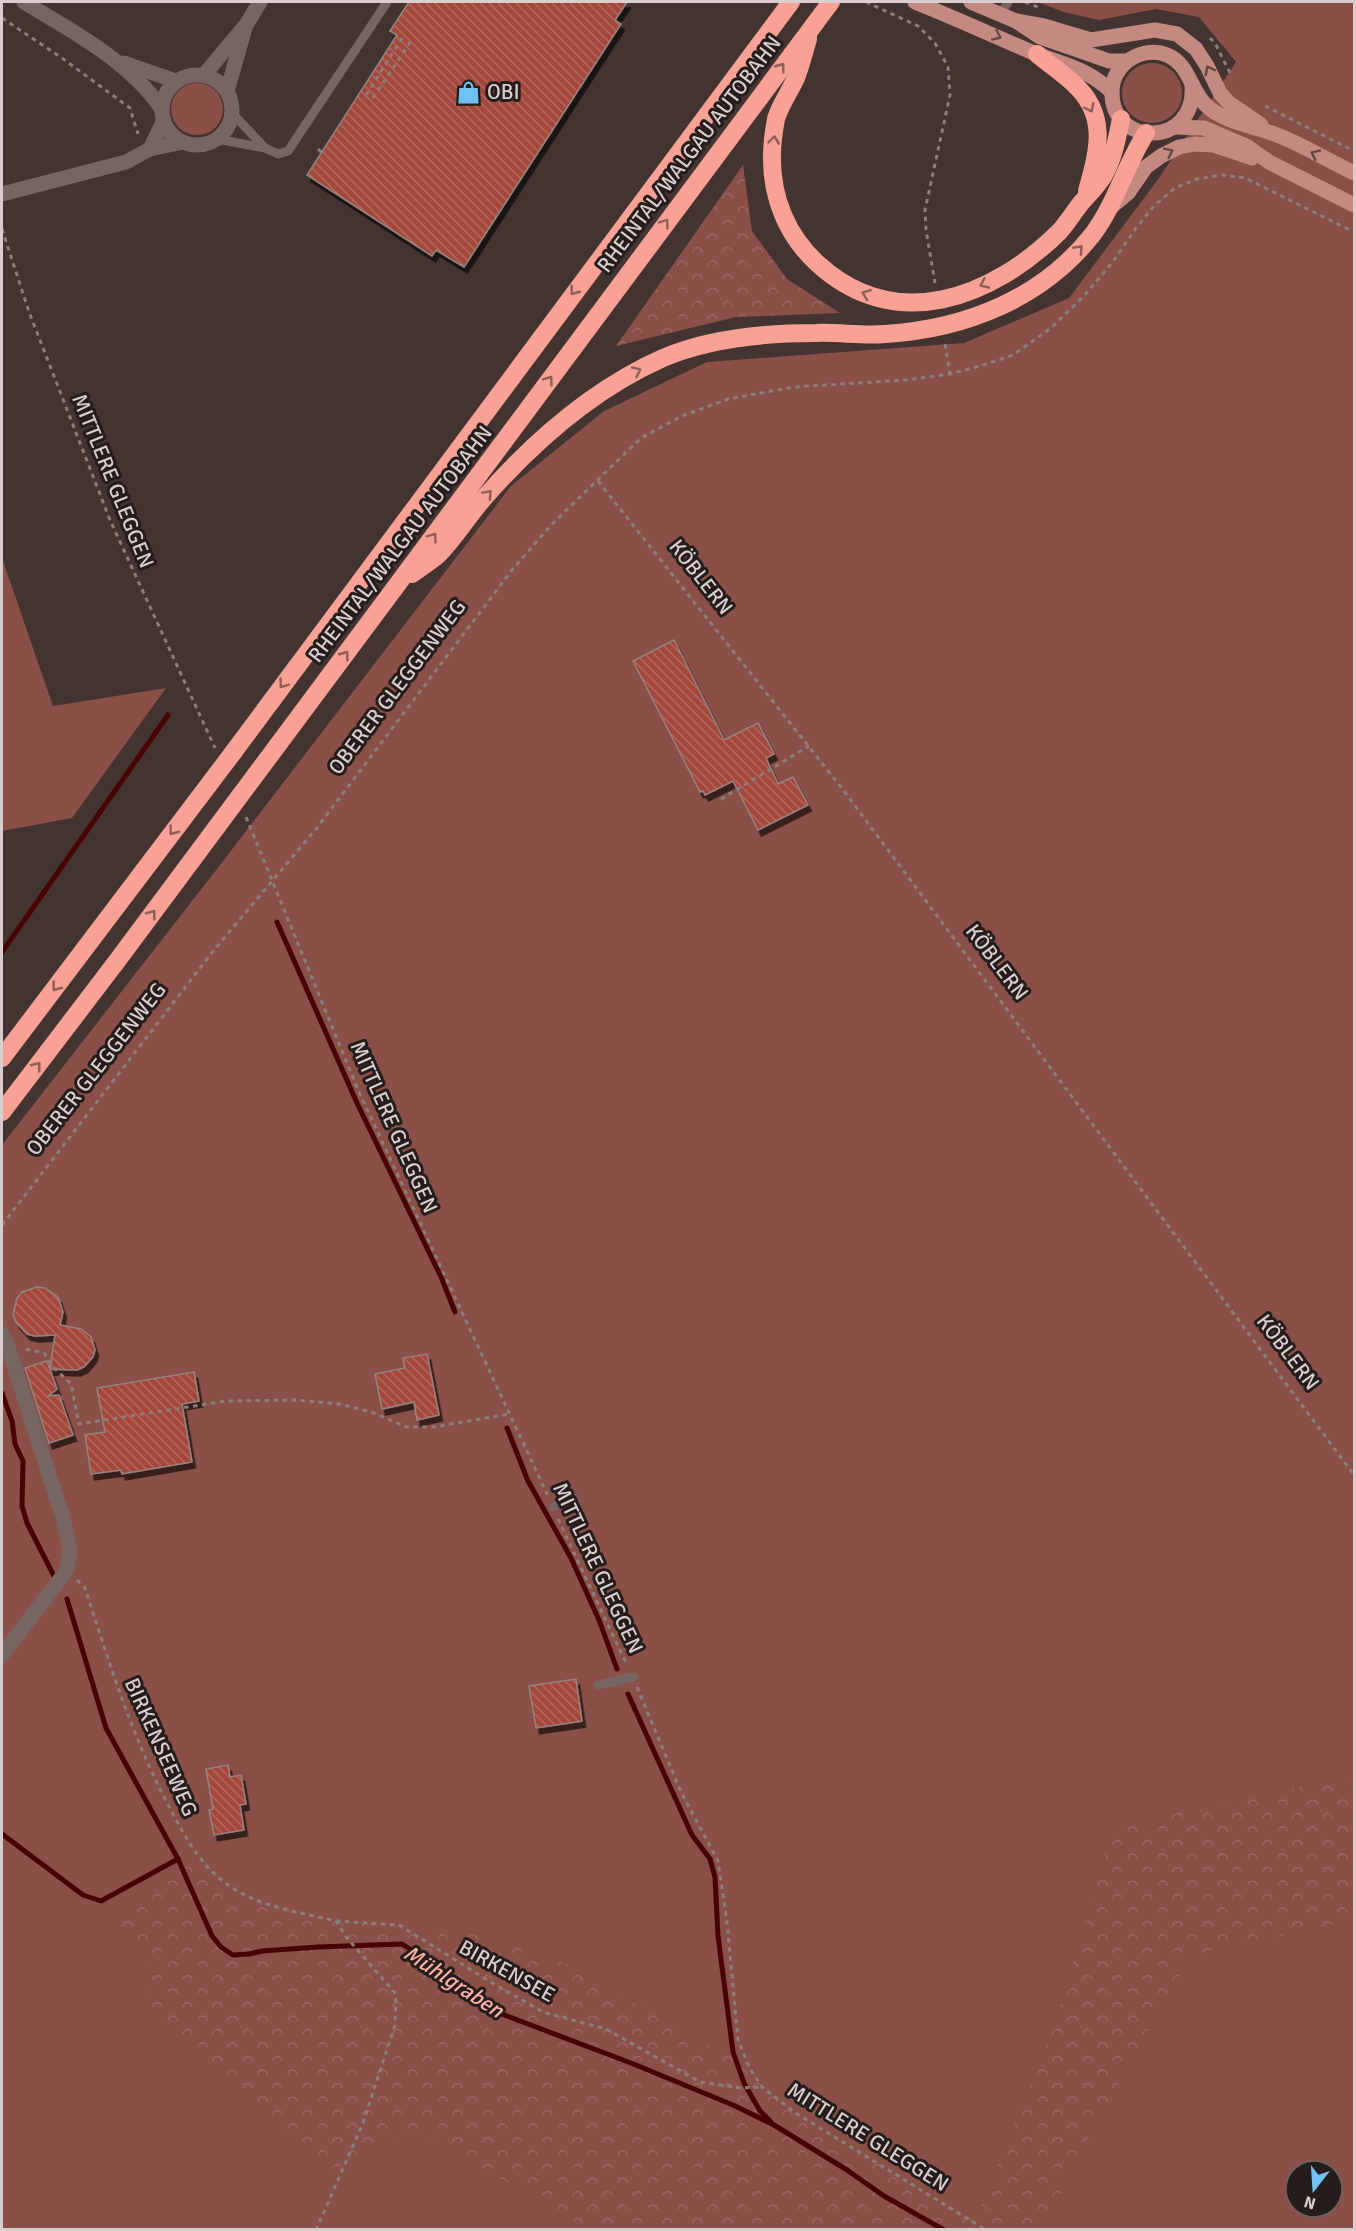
<svg xmlns="http://www.w3.org/2000/svg" width="1356" height="2231" font-family="Signika,sans-serif">
	<defs>
		<pattern id="forest-crowns" width="20" height="18" patternUnits="userSpaceOnUse" patternTransform="scale(1.5)"><rect width="20" height="18" fill="#8a4f47"/><path d="M2 6a3 3 0 1 1 6 0M12 15a3 3 0 1 1 6 0" fill="none" stroke="#9a6760"/></pattern>
		<pattern id="building-back-hatch" width="6" height="6" patternUnits="userSpaceOnUse" patternTransform="scale(1.5)"><rect width="6" height="6" fill="#a3463b"/><path d="M-1 5l2 2M0 0l6 6M5-1l2 2" fill="none" stroke="#b3685f"/></pattern>
		<filter id="shadow"><feDropShadow dx="3.5" dy="6" stdDeviation="0" flood-color="#0009"/></filter>
	</defs>
	<rect width="100%" height="100%" fill="#433331"/>
	<g fill="#8a4f47" fill-rule="evenodd">
		<path d="M1037 2H1354V2229H2V1145L220 865 511 486 604 411 707 362 964 343 1069 298 1159 178 1236 62 1199 17 1156 9 1099 20 1064 12ZM1296 2171H1332V2207H1296Z"/>
		<circle cx="1152" cy="93" r="30"/>
		<circle cx="197" cy="109" r="26"/>
		<polygon points="2,558 53,706 166,688 72,818 2,831"/>
	</g>
	<g fill="url(#forest-crowns)">
		<polygon points="743,165 752,231 787,279 840,313 736,317 616,346"/>
		<polygon points="1354,1776 1354,1920 1191,1955 1073,2164 1052,2214 1038,2229 589,2229 412,2128 329,2172 147,2007 147,1962 110,1923 186,1847 215,1880 233,1895 336,1921 459,1929 562,1962 749,2067 762,2087 794,2112 975,2222 1057,2017 1113,1827"/>
	</g>
	<g fill="none" stroke-linecap="round" stroke-linejoin="round">
		<g stroke="#480202" stroke-width="5">
			<polyline points="277,922 357,1103 441,1277 455,1312"/>
			<polyline points="2,952 168,715"/>
			<polyline points="2,1393 12,1421 15,1444 23,1461 22,1506 27,1523 55,1578"/>
			<polyline points="507,1428 528,1481 571,1558 599,1620 617,1669"/>
			<polyline points="67,1599 106,1728 178,1859"/>
			<polyline points="628,1694 692,1835 710,1859 715,1877 718,1936 733,2052 744,2083 760,2111 771,2122"/>
			<polyline points="2,1834 83,1895 101,1901 178,1859 212,1936 221,1947 233,1955 249,1954 262,1951 318,1947 402,1944 450,1975 499,2013 631,2063 733,2105 774,2125 847,2170 884,2196 944,2230"/>
		</g>
	</g>
	<g fill="url(#building-back-hatch)" stroke="#968481" stroke-width="1.5" filter="url(#shadow)">
		<polygon points="409,2 627,2 615,20 621,24 464,267 436,250 432,256 307,175 397,35 390,31"/>
		<polygon points="674,640 724,740 758,723 774,754 766,758 778,784 793,777 808,805 758,830 733,781 705,795 703,791 700,792 633,661"/>
		<polygon points="37,1287 45,1288 58,1297 63,1312 60,1325 81,1329 91,1337 95,1350 93,1357 84,1367 77,1370 50,1369 55,1335 35,1336 27,1334 16,1322 13,1314 17,1298 22,1292"/>
		<polygon points="427,1354 439,1415 417,1420 414,1402 382,1409 375,1374 405,1368 403,1358"/>
		<polygon points="47,1361 57,1389 48,1396 59,1395 73,1435 49,1443 25,1368"/>
		<polygon points="194,1372 199,1401 182,1404 192,1462 122,1474 121,1470 91,1474 85,1435 105,1432 97,1388"/>
		<polygon points="576,1679 582,1721 536,1728 529,1686"/>
		<polygon points="228,1765 230,1777 241,1775 246,1804 240,1805 244,1830 214,1835 209,1810 213,1809 206,1769"/>
	</g>
	<g fill="none" stroke-linecap="round" stroke-linejoin="round">
		<g stroke="#8c7e7d" stroke-width="3" stroke-dasharray="4.5 4.5" stroke-linecap="butt">
			<polyline points="866,2 918,26 935,43 948,67 950,95 925,210 926,230 935,283"/>
			<polyline points="1025,2 1038,7"/>
			<polyline points="2,18 62,58 130,108 138,134"/>
			<polyline points="1210,38 1215,43 1232,77"/>
			<polyline points="366,95 404,35"/>
			<polyline points="373,98 411,41"/>
			<polyline points="1265,106 1354,151"/>
			<polyline points="318,149 322,153"/>
			<polyline points="2,229 29,312 110,520 215,748"/>
			<polyline points="945,344 950,374"/>
			<polyline points="598,481 844,791 1354,1475"/>
			<polyline points="721,799 809,746"/>
			<polyline points="246,817 358,1090 548,1496"/>
			<polyline points="2,1225 214,950 316,829 512,570 551,525 641,438 682,416 728,399 794,387 906,380 950,374 980,366 1013,355 1051,328 1084,296 1112,263 1136,228 1155,205 1175,188 1197,179 1222,175 1245,178 1354,232"/>
			<polyline points="26,1349 44,1353 54,1368 71,1384 79,1424 226,1401 297,1400 339,1404 371,1412 407,1427 434,1427 509,1414"/>
			<polyline points="558,1519 627,1665"/>
			<path d="M77 1580 85 1588C108 1659 130 1730 164 1797 183 1833 200 1869 236 1890 265 1908 304 1913 336 1921L347 1938 396 1994 395 2025 363 2123 316 2230"/>
			<polyline points="637,1687 681,1792 718,1861 727,1922 738,2040 749,2067 762,2087 794,2112 986,2230"/>
			<polyline points="336,1921 399,1925 494,1984 543,2012 606,2029 700,2082 741,2088 762,2087"/>
		</g>
		<g stroke="#766562" stroke-width="9">
			<polyline points="1001,14 1008,2"/>
			<polyline points="233,114 265,148"/>
			<polyline points="217,139 265,148 278,154 288,151 387,2"/>
			<polyline points="553,1507 574,1498"/>
			<polyline points="598,1685 633,1677"/>
		</g>
		<g stroke="#766562" stroke-width="15">
			<polyline points="150,149 164,120"/>
			<polyline points="2,194 126,162 150,149 183,142"/>
			<polyline points="2,1334 7,1344 63,1518 70,1550 67,1570 2,1655"/>
		</g>
		<g stroke="#766562" stroke-width="15">
			<path d="M24 2C73 32 128 60 162 109"/>
			<polyline points="124,63 176,81"/>
			<circle cx="197" cy="110" r="35"/>
			<polyline points="204,75 244,27"/>
			<polyline points="227,91 246,25 260,2"/>
		</g>
		<g stroke="#c48980" stroke-width="15">
			<path d="M915 2C955 18 994 36 1034 53 1064 65 1087 68 1112 92"/>
			<polyline points="971,2 1016,21 1040,37 1109,61 1127,61"/>
			<polyline points="1016,21 1044,26 1091,40 1155,30 1177,34 1196,49 1207,66 1220,93 1229,103 1261,125"/>
			<path d="M1192 85C1197 148 1110 148 1112 91 1112 81 1117 70 1125 63 1137 53 1153 49 1167 55 1191 65 1190 93 1209 108 1228 123 1254 126 1277 135 1303 145 1329 161 1354 173"/>
			<polyline points="1174,127 1204,128 1248,147 1269,162 1354,205"/>
			<polyline points="1111,207 1128,193 1146,167 1161,156 1179,147 1195,144 1213,145 1252,158"/>
		</g>
		<g stroke="#f8a194" stroke-width="18">
			<path d="M808 39C804 52 801 65 796 78 790 91 780 105 776 119 774 130 772 144 772 155 771 197 787 236 818 264 896 335 992 298 1059 232 1067 223 1074 212 1081 203 1089 194 1098 185 1104 175 1114 157 1117 138 1121 119"/>
			<path d="M1037 54C1049 64 1062 73 1073 83 1109 115 1098 151 1087 191"/>
			<path d="M412 574C420 568 430 562 438 555 455 538 468 516 484 498 534 441 593 389 663 358 710 338 765 333 816 333 839 332 862 336 885 334 965 329 1042 299 1093 234 1116 203 1125 166 1146 133"/>
			<polyline points="2,1058 232,754 791,2"/>
			<polyline points="2,1112 117,961 831,2"/>
		</g>
	</g>
	<defs><path id="oneway-chevron" d="M-2-3.5L2.5 0L-2 3.5" fill="none" stroke-width="1.6" stroke-linecap="round" stroke-linejoin="round" transform="scale(1.5)"/></defs>
	<g stroke="#644844">
		<use href="#oneway-chevron" transform="translate(997 36) rotate(24)"/>
		<use href="#oneway-chevron" transform="translate(1209 70) rotate(-118)"/>
		<use href="#oneway-chevron" transform="translate(1169 152) rotate(-26)"/>
		<use href="#oneway-chevron" transform="translate(1315 154) rotate(-154)"/>
	</g>
	<g stroke="#8e5f58">
		<use href="#oneway-chevron" transform="translate(781 67) rotate(-53)"/>
		<use href="#oneway-chevron" transform="translate(1090 108) rotate(63)"/>
		<use href="#oneway-chevron" transform="translate(774 140) rotate(-83)"/>
		<use href="#oneway-chevron" transform="translate(665 223) rotate(-54)"/>
		<use href="#oneway-chevron" transform="translate(1079 249) rotate(-48)"/>
		<use href="#oneway-chevron" transform="translate(984 284) rotate(155)"/>
		<use href="#oneway-chevron" transform="translate(574 291) rotate(127)"/>
		<use href="#oneway-chevron" transform="translate(866 294) rotate(-160)"/>
		<use href="#oneway-chevron" transform="translate(637 371) rotate(-25)"/>
		<use href="#oneway-chevron" transform="translate(549 380) rotate(-54)"/>
		<use href="#oneway-chevron" transform="translate(488 494) rotate(-47)"/>
		<use href="#oneway-chevron" transform="translate(433 537) rotate(-54)"/>
		<use href="#oneway-chevron" transform="translate(345 655) rotate(-53)"/>
		<use href="#oneway-chevron" transform="translate(283 684) rotate(126)"/>
		<use href="#oneway-chevron" transform="translate(173 831) rotate(127)"/>
		<use href="#oneway-chevron" transform="translate(152 914) rotate(-53)"/>
		<use href="#oneway-chevron" transform="translate(56 987) rotate(127)"/>
		<use href="#oneway-chevron" transform="translate(37 1066) rotate(-52)"/>
	</g>
	<defs>
		<symbol id="shop-bare" viewBox="-9 -9 18 18"><path d="M-5-2.5h2.3a2.7 3.5 0 0 1 5.4 0H5L5.5 6h-11ZM-1.5-2.5h3a1.5 2.3 0 0 0-3 0Z" fill="#71c1f5" stroke="#241d1c" stroke-width="2.5" paint-order="stroke"/></symbol>
	</defs>
	<g fill-rule="evenodd">
		<use href="#shop-bare" x="452" y="76" width="33" height="33"/>
	</g>
	<g text-anchor="middle" stroke-width="6" stroke-linejoin="round" paint-order="stroke">
		<g font-size="21" fill="#d9cecd" stroke="#241d1c" text-anchor="start">
			<text x="487" y="99">OBI</text>
		</g>
		<g font-size="21" fill="#d9cecd" stroke="#241d1c">
			<text transform="translate(689 154) rotate(-53)" y="7">RHEINTAL/WALGAU AUTOBAHN</text>
			<text transform="translate(113 481) rotate(68)" y="7">MITTLERE GLEGGEN</text>
			<text transform="translate(400 544) rotate(-53)" y="7">RHEINTAL/WALGAU AUTOBAHN</text>
			<text transform="translate(701 577) rotate(52)" y="7">KÖBLERN</text>
			<text transform="translate(397 687) rotate(-53)" y="7">OBERER GLEGGENWEG</text>
			<text transform="translate(997 962) rotate(53)" y="7">KÖBLERN</text>
			<text transform="translate(96 1069) rotate(-52)" y="7">OBERER GLEGGENWEG</text>
			<text transform="translate(394 1127) rotate(66)" y="7">MITTLERE GLEGGEN</text>
			<text transform="translate(1288 1352) rotate(53)" y="7">KÖBLERN</text>
			<text transform="translate(598 1568) rotate(65)" y="7">MITTLERE GLEGGEN</text>
			<text transform="translate(161 1747) rotate(66)" y="7">BIRKENSEEWEG</text>
			<text transform="translate(507 1971) rotate(29)" y="7">BIRKENSEE</text>
			<text transform="translate(868 2137) rotate(32)" y="7">MITTLERE GLEGGEN</text>
		</g>
		<g font-size="22" font-style="italic" fill="#feb0a5" stroke="#241d1c">
			<text transform="translate(454 1981) rotate(33)" y="8">Mühlgraben</text>
		</g>
	</g>
	<rect width="1356" height="2231" fill="none" stroke="#d9cecd" stroke-width="6"/>
	<g transform="translate(1314 2189) rotate(197)"><circle r="28" fill="#241d1c" stroke="#6c6463" stroke-width="1.5"/>
	<path d="M0-4.5L10 22L0 15L-10 22Z" fill="#71c1f5"/>
	<text y="-9" font-size="16" font-weight="bold" text-anchor="middle" fill="#d9cecd">N</text>
	</g>
</svg>
